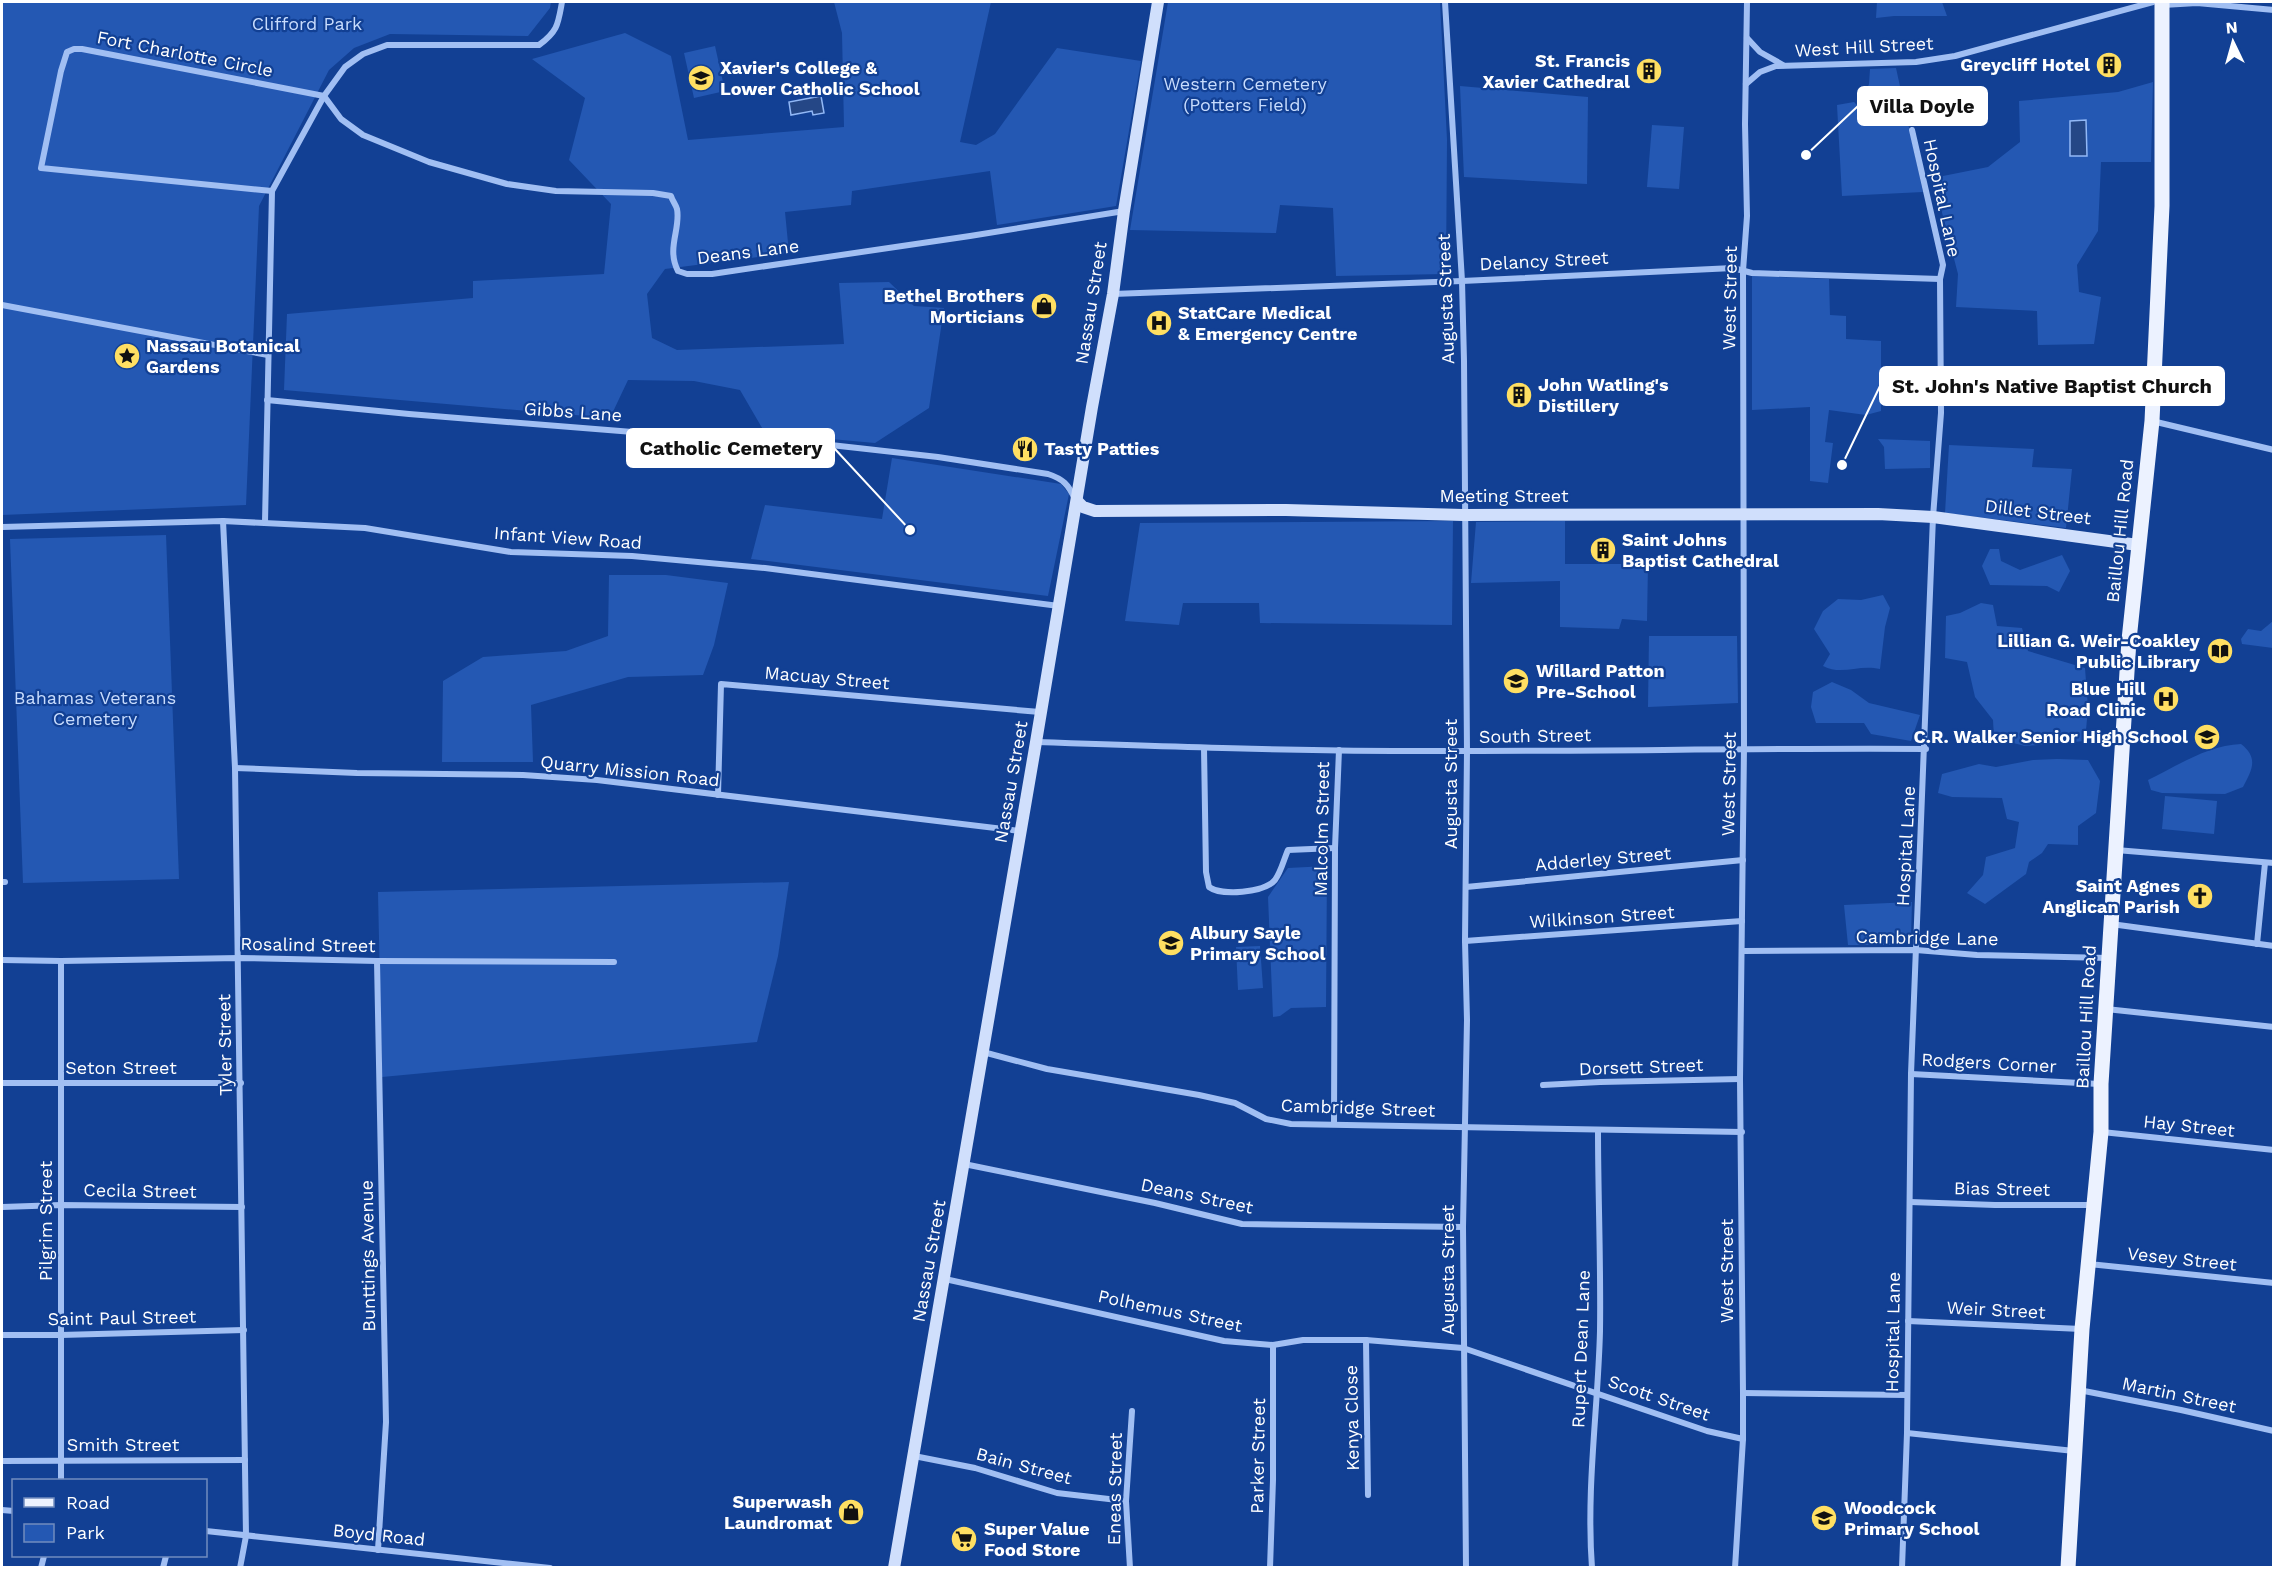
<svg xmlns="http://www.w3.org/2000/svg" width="2275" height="1569" font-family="'Work Sans',sans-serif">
	<rect width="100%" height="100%" fill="#124094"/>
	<g fill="#2458b3">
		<polygon points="2,2 551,2 550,8 528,36 390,34 354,48 329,70 259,206 246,505 2,515"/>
		<polygon points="834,2 991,2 960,142 976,145 995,134 1057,48 1141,61 1116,206 997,225 990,171 852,191 851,205 785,212 789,253 665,269 647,294 652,338 677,350 844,344 839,283 889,282 914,306 944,308 929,408 875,443 765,433 740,390 694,381 628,380 610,418 284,390 287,314 473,298 473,281 604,274 611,204 569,160 585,98 532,59 625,33 671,56 688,140 844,127 842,33"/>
		<polygon points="1168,2 1440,2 1447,140 1446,274 1336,276 1333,208 1280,205 1276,233 1130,230"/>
		<polygon points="1877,2 1942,2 1947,16 1894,16 1876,18"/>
		<polygon points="715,46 725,91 694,98 684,53"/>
		<polygon points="1896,68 1923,192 1842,196 1837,105 1854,102 1859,107 1868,101 1865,95 1869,84 1870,69"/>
		<polygon points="2153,82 2151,162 2101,162 2098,231 2077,265 2079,292 2101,297 2094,344 2038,345 2037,311 1956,307 1958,274 1933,178 1988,167 2020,142 2019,101 2118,92"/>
		<polygon points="1460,86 1588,97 1587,184 1464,177"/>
		<polygon points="1652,125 1684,127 1679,189 1647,187"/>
		<polygon points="1752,276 1829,279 1830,315 1846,316 1846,339 1881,341 1881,411 1866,415 1829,410 1825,442 1833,443 1828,483 1810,481 1810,407 1752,410"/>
		<polygon points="1878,439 1930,441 1930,468 1885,469 1884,447"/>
		<polygon points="1949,445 2034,449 2032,467 2072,469 2066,528 1945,513"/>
		<polygon points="892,458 1061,484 1069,494 1048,596 751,559 765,505 882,519"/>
		<polygon points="1453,521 1452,625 1260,623 1259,603 1183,603 1179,625 1125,621 1140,523"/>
		<polygon points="1565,521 1565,564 1648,564 1647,621 1622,619 1619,629 1560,627 1560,581 1471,583 1476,522"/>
		<polygon points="166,535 179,879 23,883 10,539"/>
		<polygon points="1990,549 1999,549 2001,561 2020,570 2062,555 2070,571 2059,592 2047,586 1990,585 1982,566"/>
		<polygon points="609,575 666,575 728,583 714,645 703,675 628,677 531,705 533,762 442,762 443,681 483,657 566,651 608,636"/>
		<path d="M1883 595 1890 608 1885 627 1880 669C1858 664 1842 676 1823 666L1830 654 1814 629 1823 611 1838 599 1861 600Z"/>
		<polygon points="1981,603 1993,605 1997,626 2022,628 2028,651 2085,668 2088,708 2085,741 2025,746 1994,738 1993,720 1975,697 1967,662 1945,658 1946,616 1960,613"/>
		<polygon points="2273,621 2273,648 2242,644 2241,639 2248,629 2261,631"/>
		<polygon points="1649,636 1737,636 1738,703 1648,707"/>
		<polygon points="1832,682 1851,690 1869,703 1920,715 1911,741 1871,734 1864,723 1816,723 1811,707 1813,692"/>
		<path d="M2241 744C2259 758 2252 770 2243 787L2225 794 2162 793 2151 790 2148 780C2177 766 2208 745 2241 744Z"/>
		<polygon points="2057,759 2088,760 2100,781 2096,813 2078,826 2078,845 2048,844 2042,853 2029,862 2026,874 1985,904 1967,893 1983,875 1986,857 2015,848 2019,822 2007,819 2002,798 1952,797 1938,793 1942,774 1979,764 1996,767 2033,760"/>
		<polygon points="2165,796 2217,801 2214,834 2162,829"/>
		<polygon points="1327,866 1326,1007 1291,1008 1280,1016 1273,1017 1268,897 1288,868"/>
		<polygon points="789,882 778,956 757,1042 382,1077 378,892"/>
		<polygon points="1912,902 1911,937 1902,945 1848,945 1844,905"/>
		<polygon points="1260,946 1263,988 1238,990 1236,947"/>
	</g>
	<g fill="#254786" stroke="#92b8f6" stroke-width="1.5">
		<polygon points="821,96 824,113 813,115 812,111 791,115 789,102"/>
		<polygon points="2086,120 2087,156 2070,156 2070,121"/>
	</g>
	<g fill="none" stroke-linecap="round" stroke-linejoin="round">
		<g stroke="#a1bff3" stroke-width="6">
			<polyline points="1445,2 1462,281 1464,361 1467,751 1465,941 1467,1020 1463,1227 1466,1568"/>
			<polyline points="2163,5 2197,3 2274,10"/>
			<polyline points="1747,38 1760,52 1783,65"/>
			<polyline points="1746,84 1760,72 1776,66 1916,62 1955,56 2153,2"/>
			<path d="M272 191 41 168 61 71 67 52 74 49H82L324 96 341 119 363 135 429 162 507 184 556 191 653 193 671 196C672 200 676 205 677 209 681 229 666 248 678 271L687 274H712L970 236 1124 211"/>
			<polyline points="1113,294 1462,281 1733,268 1752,273 1940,279"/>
			<polyline points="2,305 268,355"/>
			<path d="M267 400 409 414 769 443 804 442 938 457 1048 474C1063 479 1068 484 1075 499"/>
			<polyline points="2152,421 2274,450"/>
			<polyline points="223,521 235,768 246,1536 240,1568"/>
			<path d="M265 522 272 191 324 96 345 67 363 54 387 45H539C558 31 558 24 562 2"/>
			<polyline points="2,527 223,521 365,528 511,552 632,556 765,568 1059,606"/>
			<path d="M1036 742C1180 747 1324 752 1467 751 1620 751 1773 748 1926 749"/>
			<path d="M1204 748 1206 872 1209 887C1221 896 1264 893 1275 880 1281 872 1284 859 1288 850L1335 848"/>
			<polyline points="235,768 357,773 523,775 597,780 1020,831"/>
			<polyline points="718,795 721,684 1040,712"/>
			<polyline points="2116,850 2274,863"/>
			<polyline points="2,882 5,882"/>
			<polyline points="1466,887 1743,860"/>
			<polyline points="2111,924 2274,946"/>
			<polyline points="1465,941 1742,921"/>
			<polyline points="2257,944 2265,863"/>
			<polyline points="1743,951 1916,950 1977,955 2108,958"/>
			<polyline points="2,960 61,961 239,958 377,961 614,962"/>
			<polyline points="377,961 386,1422 378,1550"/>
			<polyline points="2106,1009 2274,1027"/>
			<polyline points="983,1052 1047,1069 1199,1095 1235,1103 1266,1119 1291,1124 1742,1132"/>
			<polyline points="1911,1074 2099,1084"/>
			<polyline points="2,1083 241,1083"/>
			<polyline points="1543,1085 1600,1082 1740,1079"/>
			<polyline points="1334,1124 1335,848 1339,750"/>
			<polyline points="2102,1132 2274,1150"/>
			<polyline points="964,1164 1155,1203 1242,1224 1463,1227"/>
			<polyline points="1910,1202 1995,1205 2092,1205"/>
			<polyline points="2,1207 61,1205 242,1207"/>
			<polyline points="2089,1264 2274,1283"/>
			<polyline points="945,1279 1224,1341 1273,1345 1303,1340 1366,1340 1463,1348 1707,1431 1743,1439"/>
			<polyline points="1908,1321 2081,1329"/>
			<polyline points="2,1335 61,1335 244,1330"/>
			<polyline points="1366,1340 1368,1495"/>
			<polyline points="2079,1390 2181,1410 2274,1431"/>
			<polyline points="1743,1393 1907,1395"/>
			<polyline points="1907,1433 2074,1451"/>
			<polyline points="914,1456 975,1468 1057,1493 1126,1501"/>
			<polyline points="2,1461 245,1460"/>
			<polyline points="61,1480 61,961"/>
			<polyline points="2,1510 14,1511"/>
			<polyline points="206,1531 550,1568"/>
			<polyline points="41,1568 44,1556"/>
			<polyline points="163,1568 166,1556"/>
			<polyline points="1130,1568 1126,1501 1132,1411"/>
			<polyline points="1270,1568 1273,1480 1273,1345"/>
			<path d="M1592 1568C1586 1488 1598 1410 1600 1331 1601 1264 1598 1197 1598 1130"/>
			<polyline points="1735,1568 1743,1439 1743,1393 1740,1079 1744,748 1743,271 1747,216 1745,124 1747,2"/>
			<polyline points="1902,1568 1907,1433 1911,1074 1933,517 1941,413 1940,279 1943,265 1912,130"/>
		</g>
		<g stroke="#d0dffc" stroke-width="12">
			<polyline points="1077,501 1083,507 1095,511 1286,510 1463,515 1878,514 1933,517 2138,545"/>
			<polyline points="894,1568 1036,742 1092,407 1113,294 1124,211 1158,2"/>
		</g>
		<polyline stroke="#ecf2ff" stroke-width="15" points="2068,1568 2082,1329 2101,1132 2101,1084 2129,640 2152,421 2162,206 2162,2"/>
	</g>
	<defs>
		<symbol id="building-disc" viewBox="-11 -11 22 22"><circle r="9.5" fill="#ffdf62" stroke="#124094"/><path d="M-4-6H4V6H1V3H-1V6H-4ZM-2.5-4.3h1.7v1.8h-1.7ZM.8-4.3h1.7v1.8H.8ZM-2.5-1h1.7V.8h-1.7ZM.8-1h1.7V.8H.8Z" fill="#111"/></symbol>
		<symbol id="school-disc" viewBox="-11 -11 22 22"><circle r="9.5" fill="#ffdf62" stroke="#124094"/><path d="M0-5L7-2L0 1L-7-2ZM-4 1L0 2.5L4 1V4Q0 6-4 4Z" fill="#111"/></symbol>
		<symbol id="shop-disc" viewBox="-11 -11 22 22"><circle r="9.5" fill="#ffdf62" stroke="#124094"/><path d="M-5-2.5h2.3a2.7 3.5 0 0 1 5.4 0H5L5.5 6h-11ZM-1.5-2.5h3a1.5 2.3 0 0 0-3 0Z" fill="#111"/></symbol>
		<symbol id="hospital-disc" viewBox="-11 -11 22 22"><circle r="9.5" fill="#ffdf62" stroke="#124094"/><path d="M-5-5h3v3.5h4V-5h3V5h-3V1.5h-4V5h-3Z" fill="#111"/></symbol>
		<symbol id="sight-disc" viewBox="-11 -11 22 22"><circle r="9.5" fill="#ffdf62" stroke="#124094"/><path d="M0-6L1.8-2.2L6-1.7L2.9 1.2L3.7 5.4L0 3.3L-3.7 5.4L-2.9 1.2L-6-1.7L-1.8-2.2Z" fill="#111"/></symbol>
		<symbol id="restaurant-disc" viewBox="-11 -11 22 22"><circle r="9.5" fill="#ffdf62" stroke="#124094"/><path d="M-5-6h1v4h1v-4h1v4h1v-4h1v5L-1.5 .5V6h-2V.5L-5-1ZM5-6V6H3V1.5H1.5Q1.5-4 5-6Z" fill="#111"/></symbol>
		<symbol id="library-disc" viewBox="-11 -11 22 22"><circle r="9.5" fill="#ffdf62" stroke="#124094"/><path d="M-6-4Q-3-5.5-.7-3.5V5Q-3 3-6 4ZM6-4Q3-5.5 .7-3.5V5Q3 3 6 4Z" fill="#111"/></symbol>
		<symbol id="church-disc" viewBox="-11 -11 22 22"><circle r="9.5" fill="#ffdf62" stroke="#124094"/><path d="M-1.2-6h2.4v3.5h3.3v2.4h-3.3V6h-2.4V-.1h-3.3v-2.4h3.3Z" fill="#111"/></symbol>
		<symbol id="supermarket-disc" viewBox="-11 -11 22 22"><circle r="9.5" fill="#ffdf62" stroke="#124094"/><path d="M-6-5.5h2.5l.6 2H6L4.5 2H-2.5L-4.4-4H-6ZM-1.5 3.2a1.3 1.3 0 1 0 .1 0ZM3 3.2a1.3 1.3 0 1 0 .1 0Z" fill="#111"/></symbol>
	</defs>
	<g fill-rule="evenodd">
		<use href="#building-disc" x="2094" y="50" width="30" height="30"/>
		<use href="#building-disc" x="1634" y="56" width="30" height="30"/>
		<use href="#school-disc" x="686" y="63" width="30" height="30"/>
		<use href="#shop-disc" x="1029" y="291" width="30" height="30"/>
		<use href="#hospital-disc" x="1144" y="308" width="30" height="30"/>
		<use href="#sight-disc" x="112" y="341" width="30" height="30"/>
		<use href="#building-disc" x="1504" y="380" width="30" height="30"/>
		<use href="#restaurant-disc" x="1010" y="434" width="30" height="30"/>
		<use href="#building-disc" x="1588" y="535" width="30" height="30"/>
		<use href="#library-disc" x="2205" y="636" width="30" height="30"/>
		<use href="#school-disc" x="1501" y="666" width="30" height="30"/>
		<use href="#hospital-disc" x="2151" y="684" width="30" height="30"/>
		<use href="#school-disc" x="2192" y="722" width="30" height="30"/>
		<use href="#church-disc" x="2185" y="881" width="30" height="30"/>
		<use href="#school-disc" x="1156" y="928" width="30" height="30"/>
		<use href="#shop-disc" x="836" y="1497" width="30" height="30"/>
		<use href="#school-disc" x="1809" y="1503" width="30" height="30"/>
		<use href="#supermarket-disc" x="949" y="1524" width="30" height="30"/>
	</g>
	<g text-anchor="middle" stroke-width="4.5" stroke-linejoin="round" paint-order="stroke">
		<g font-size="18" fill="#c8dcfd" stroke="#124094">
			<text x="307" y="30">Clifford Park</text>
			<text x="1245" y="90">Western Cemetery<tspan x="1245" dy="21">(Potters Field)</tspan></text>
			<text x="95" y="704">Bahamas Veterans<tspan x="95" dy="21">Cemetery</tspan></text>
		</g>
		<g font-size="18" fill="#fff" stroke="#124094">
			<text transform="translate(1864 47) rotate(-3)" y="6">West Hill Street</text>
			<text transform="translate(185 54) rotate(11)" y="6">Fort Charlotte Circle</text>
			<text transform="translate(1942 198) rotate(78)" y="6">Hospital Lane</text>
			<text transform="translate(748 252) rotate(-7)" y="6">Deans Lane</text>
			<text transform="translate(1544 261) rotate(-3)" y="6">Delancy Street</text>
			<text transform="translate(1730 298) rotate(-89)" y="6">West Street</text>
			<text transform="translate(1446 299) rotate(-92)" y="6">Augusta Street</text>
			<text transform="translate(1091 303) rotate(-81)" y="6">Nassau Street</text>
			<text transform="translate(573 412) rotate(4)" y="6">Gibbs Lane</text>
			<text x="1504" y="502">Meeting Street</text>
			<text transform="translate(2038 512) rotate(7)" y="6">Dillet Street</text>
			<text transform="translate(2120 531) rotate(-84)" y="6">Baillou Hill Road</text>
			<text transform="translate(568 538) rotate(4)" y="6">Infant View Road</text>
			<text transform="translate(827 678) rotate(5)" y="6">Macuay Street</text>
			<text transform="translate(1535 736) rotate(-1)" y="6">South Street</text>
			<text transform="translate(630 771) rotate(6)" y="6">Quarry Mission Road</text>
			<text transform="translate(1011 782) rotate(-80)" y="6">Nassau Street</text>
			<text transform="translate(1451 784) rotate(-90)" y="6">Augusta Street</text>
			<text transform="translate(1729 784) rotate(-89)" y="6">West Street</text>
			<text transform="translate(1322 829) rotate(-89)" y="6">Malcolm Street</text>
			<text transform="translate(1906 846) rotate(-87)" y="6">Hospital Lane</text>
			<text transform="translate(1603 859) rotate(-5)" y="6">Adderley Street</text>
			<text transform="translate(1602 917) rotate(-4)" y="6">Wilkinson Street</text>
			<text transform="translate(1927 938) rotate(1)" y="6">Cambridge Lane</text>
			<text transform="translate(308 945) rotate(1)" y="6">Rosalind Street</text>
			<text transform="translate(2086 1017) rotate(-87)" y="6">Baillou Hill Road</text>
			<text transform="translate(225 1045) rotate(-91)" y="6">Tyler Street</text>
			<text transform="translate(1989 1063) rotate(3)" y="6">Rodgers Corner</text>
			<text transform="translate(1641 1067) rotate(-2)" y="6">Dorsett Street</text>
			<text x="121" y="1074">Seton Street</text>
			<text transform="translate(1358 1108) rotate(2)" y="6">Cambridge Street</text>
			<text transform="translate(2189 1126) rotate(6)" y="6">Hay Street</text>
			<text transform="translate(2002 1189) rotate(1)" y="6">Bias Street</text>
			<text transform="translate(140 1191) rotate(1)" y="6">Cecila Street</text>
			<text transform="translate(1197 1196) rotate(12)" y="6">Deans Street</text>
			<text transform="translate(46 1221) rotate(-90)" y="6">Pilgrim Street</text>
			<text transform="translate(368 1256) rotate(-91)" y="6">Bunttings Avenue</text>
			<text transform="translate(2182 1259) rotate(6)" y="6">Vesey Street</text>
			<text transform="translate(929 1261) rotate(-80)" y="6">Nassau Street</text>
			<text transform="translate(1448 1270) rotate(-90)" y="6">Augusta Street</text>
			<text transform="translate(1727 1271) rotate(-90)" y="6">West Street</text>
			<text transform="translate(1996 1310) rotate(3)" y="6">Weir Street</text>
			<text transform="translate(1170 1311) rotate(12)" y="6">Polhemus Street</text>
			<text transform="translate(122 1318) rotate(-1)" y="6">Saint Paul Street</text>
			<text transform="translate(1893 1332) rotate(-89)" y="6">Hospital Lane</text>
			<text transform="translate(1581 1349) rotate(-88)" y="6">Rupert Dean Lane</text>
			<text transform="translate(2179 1395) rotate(12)" y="6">Martin Street</text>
			<text transform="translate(1659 1398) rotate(19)" y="6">Scott Street</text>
			<text transform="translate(1352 1418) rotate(-91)" y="6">Kenya Close</text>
			<text x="123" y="1451">Smith Street</text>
			<text transform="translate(1258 1456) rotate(-89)" y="6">Parker Street</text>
			<text transform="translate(1024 1466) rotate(15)" y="6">Bain Street</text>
			<text transform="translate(1115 1489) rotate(-89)" y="6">Eneas Street</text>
			<text transform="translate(379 1535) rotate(6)" y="6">Boyd Road</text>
		</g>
		<g font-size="18" font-weight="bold" fill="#fff" stroke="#124094" text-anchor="start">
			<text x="1630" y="67" text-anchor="end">St. Francis<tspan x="1630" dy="21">Xavier Cathedral</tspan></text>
			<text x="2090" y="71" text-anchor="end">Greycliff Hotel</text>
			<text x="720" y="74">Xavier's College &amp;<tspan x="720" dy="21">Lower Catholic School</tspan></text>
			<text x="1024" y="302" text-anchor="end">Bethel Brothers<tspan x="1024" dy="21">Morticians</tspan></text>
			<text x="1178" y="319">StatCare Medical<tspan x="1178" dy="21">&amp; Emergency Centre</tspan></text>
			<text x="146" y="352">Nassau Botanical<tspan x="146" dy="21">Gardens</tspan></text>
			<text x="1538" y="391">John Watling's<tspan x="1538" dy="21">Distillery</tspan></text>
			<text x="1044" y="455">Tasty Patties</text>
			<text x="1622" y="546">Saint Johns<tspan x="1622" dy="21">Baptist Cathedral</tspan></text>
			<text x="2200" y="647" text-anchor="end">Lillian G. Weir-Coakley<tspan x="2200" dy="21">Public Library</tspan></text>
			<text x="1536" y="677">Willard Patton<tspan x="1536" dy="21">Pre-School</tspan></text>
			<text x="2146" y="695" text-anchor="end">Blue Hill<tspan x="2146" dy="21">Road Clinic</tspan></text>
			<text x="2188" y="743" text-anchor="end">C.R. Walker Senior High School</text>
			<text x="2180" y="892" text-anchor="end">Saint Agnes<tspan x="2180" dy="21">Anglican Parish</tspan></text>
			<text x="1190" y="939">Albury Sayle<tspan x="1190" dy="21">Primary School</tspan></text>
			<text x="832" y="1508" text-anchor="end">Superwash<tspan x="832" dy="21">Laundromat</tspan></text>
			<text x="1844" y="1514">Woodcock<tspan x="1844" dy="21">Primary School</tspan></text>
			<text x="984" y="1535">Super Value<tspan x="984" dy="21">Food Store</tspan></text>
		</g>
	</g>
	<path fill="none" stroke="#fff" stroke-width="2" d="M1806 155L1858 106M1842 465L1880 386M910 530L834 448"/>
	<g fill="#fff" stroke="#124094" stroke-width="2">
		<circle cx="1806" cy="155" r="6"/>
		<circle cx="1842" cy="465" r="6"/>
		<circle cx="910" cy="530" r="6"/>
	</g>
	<g fill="#fff" stroke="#fff" stroke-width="2">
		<rect x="1858" y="87" width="129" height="38" rx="6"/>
		<rect x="1880" y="367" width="344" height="38" rx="6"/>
		<rect x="627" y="429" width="207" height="38" rx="6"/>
	</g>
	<g font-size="20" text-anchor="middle" font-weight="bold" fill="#111">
		<text x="1922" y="113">Villa Doyle</text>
		<text x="2052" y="393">St. John's Native Baptist Church</text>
		<text x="731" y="455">Catholic Cemetery</text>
	</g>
	<rect width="2275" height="1569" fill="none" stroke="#ffffff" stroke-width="6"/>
	<rect x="12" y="1479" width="195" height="78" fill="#124094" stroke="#718cbf" stroke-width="1.5"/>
	<rect x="24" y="1498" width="30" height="9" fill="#ecf2ff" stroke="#718cbf" stroke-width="1.5"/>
	<text x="66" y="1509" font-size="18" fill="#ffffff">Road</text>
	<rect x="24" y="1524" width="30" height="18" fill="#2458b3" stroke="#718cbf" stroke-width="1.5"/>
	<text x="66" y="1539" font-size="18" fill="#ffffff">Park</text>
	<g transform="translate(2233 42) rotate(355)" stroke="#124094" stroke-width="4.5" paint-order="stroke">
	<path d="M0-4.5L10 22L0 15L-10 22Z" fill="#ffffff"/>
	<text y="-9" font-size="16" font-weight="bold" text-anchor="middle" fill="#ffffff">N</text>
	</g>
</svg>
